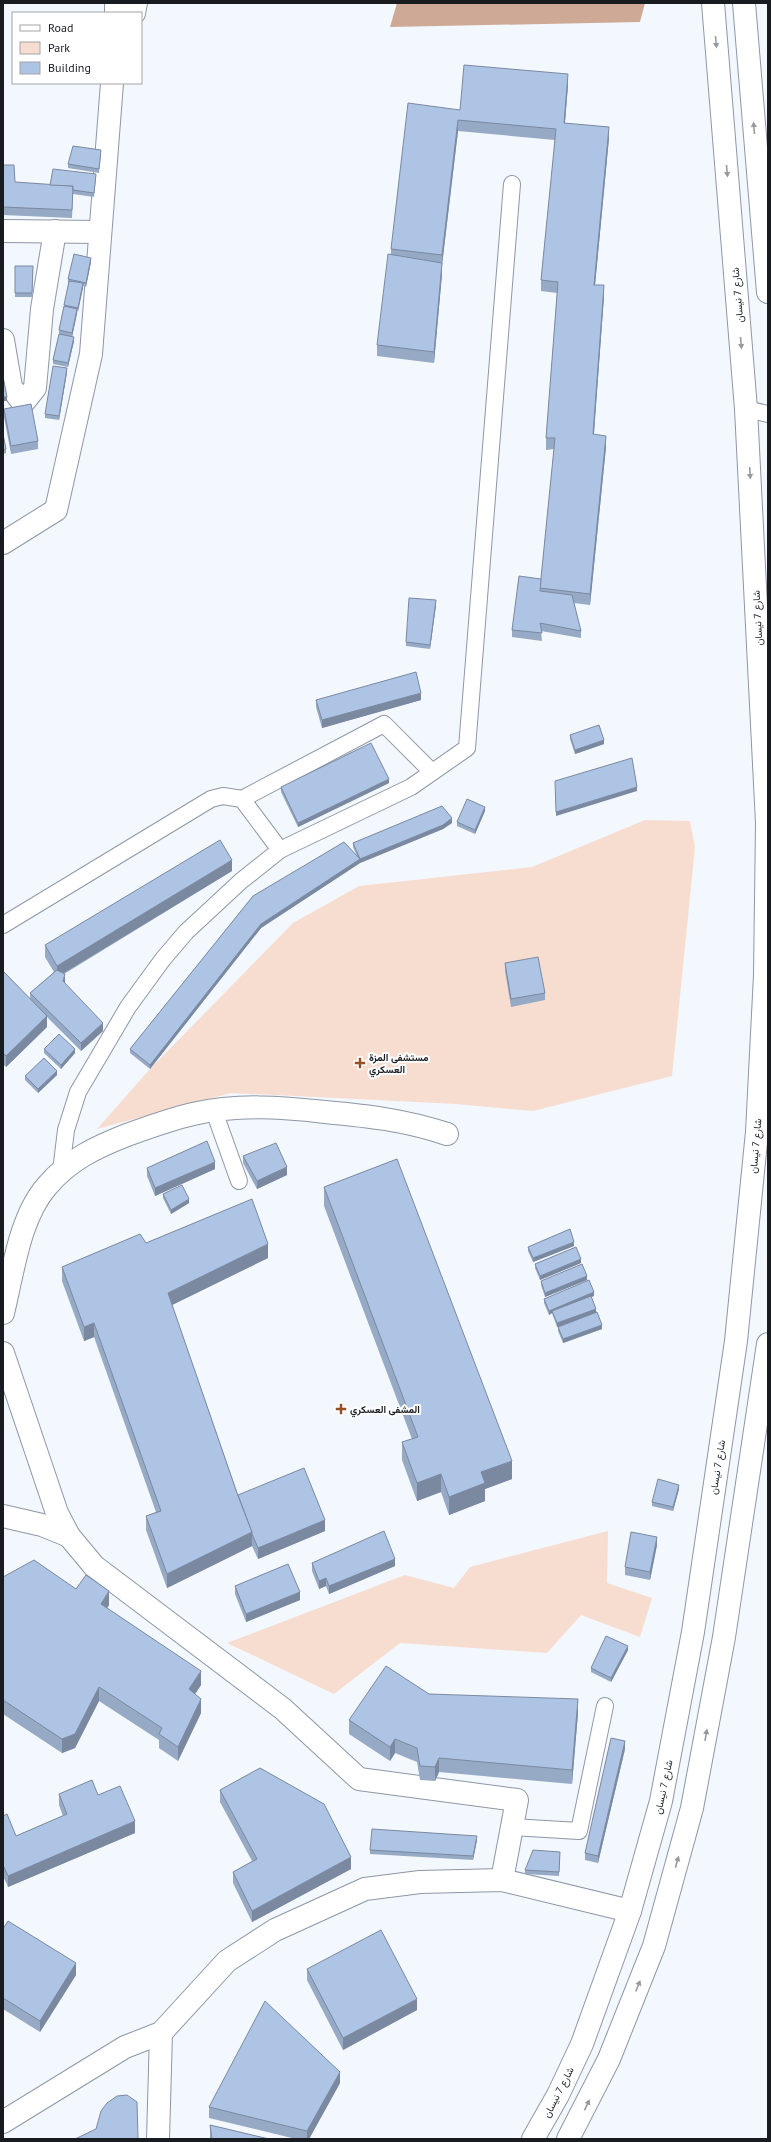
<svg xmlns="http://www.w3.org/2000/svg" width="771" height="2142" font-family="'PT Sans',Vazirmatn,sans-serif">
	<rect width="100%" height="100%" fill="#f3f7fe"/>
	<g fill="#f7ddcf">
		<polygon points="645,820 690,821 695,847 672,1076 533,1111 456,1104 231,1093 97,1129 150,1069 293,923 359,886 532,867"/>
		<polygon points="608,1531 607,1583 652,1598 640,1637 581,1615 547,1653 400,1643 334,1694 227,1643 405,1575 454,1588 470,1567"/>
	</g>
	<polygon fill="#cea995" points="397,3 645,3 640,22 390,27"/>
	<g fill="none" stroke-linecap="round" stroke-linejoin="round">
		<defs>
			<g id="lane">
				<polyline points="746,409 768,414"/>
				<polyline points="242,799 384,724 432,772"/>
				<polyline points="3,925 211,799 223,796 242,799 280,850"/>
				<polyline points="214,1111 239,1181"/>
				<polyline points="61,1171 66,1130 78,1092 128,1007 163,959 186,932 241,881 280,850 411,787 467,748 512,184"/>
				<polyline points="512,1827 579,1831 605,1706"/>
			</g>
			<g id="street">
				<polyline points="116,13 116,3"/>
				<polyline points="134,13 136,3"/>
				<polyline points="3,231 100,232"/>
				<polyline points="3,340 11,387 23,403 35,388 42,309 55,231"/>
				<polyline points="3,543 56,510 91,354 112,83"/>
				<path d="M3 1313C13 1273 19 1218 47 1186 69 1160 96 1147 127 1135 149 1127 171 1119 193 1114 237 1104 281 1107 325 1112 368 1116 405 1120 447 1134"/>
				<polyline points="3,1353 57,1513 69,1536 94,1566 283,1709 359,1779 517,1800 502,1880"/>
				<polyline points="3,1516 42,1525 69,1536"/>
				<polyline points="3,2122 125,2047 161,2033 227,1961 275,1930 365,1889 420,1882 502,1880 630,1911"/>
				<polyline points="158,2139 161,2033"/>
			</g>
			<g id="primary">
				<polyline points="744,3 768,292"/>
				<polyline points="533,2139 558,2095 582,2044 630,1911 661,1801 693,1632 736,1341 757,1132 765,975 767,823 746,409 713,3"/>
				<polyline points="568,2139 609,2059 654,1946 692,1808 724,1637 768,1344"/>
			</g>
		</defs>
		<use href="#lane" stroke="#8d97a6" stroke-width="18"/>
		<use href="#street" stroke="#8d97a6" stroke-width="24"/>
		<use href="#primary" stroke="#8d97a6" stroke-width="24"/>
		<use href="#lane" stroke="#fff" stroke-width="16"/>
		<use href="#street" stroke="#fff" stroke-width="22"/>
		<use href="#primary" stroke="#fff" stroke-width="22"/>
	</g>
	<g fill="#96a9c5">
		<polygon points="568,85 565,123 609,138 595,285 604,296 594,434 606,447 590,605 574,603 581,631 581,638 541,631 542,641 512,637 512,630 541,579 554,449 546,450 546,438 557,293 541,291 541,280 555,140 458,131 442,265 442,274 434,363 377,356 377,345 391,255 391,249 460,110"/>
		<polygon points="101,154 99,173 68,168 68,164"/>
		<polygon points="3,165 15,182 50,185 96,178 94,197 73,194 72,218 3,215"/>
		<polygon points="91,262 86,287 83,286 72,337 74,341 68,367 53,364 53,360 59,334 59,330 69,283 68,283 68,279"/>
		<polygon points="15,266 33,266 32,297 15,297"/>
		<polygon points="67,372 59,420 45,418 45,414"/>
		<polygon points="4,409 38,441 38,449 11,454 4,417"/>
		<polygon points="3,434 6,449 6,453 3,454"/>
		<polygon points="436,605 430,649 406,646 406,642"/>
		<polygon points="316,700 421,700 322,728 316,707"/>
		<polygon points="570,735 604,744 575,754 570,739"/>
		<polygon points="389,783 298,827 281,792 281,787"/>
		<polygon points="485,811 475,834 457,826 457,822"/>
		<polygon points="452,823 443,829 360,863 261,928 150,1069 130,1053 130,1049 253,896 357,856 353,847 353,843"/>
		<polygon points="232,871 64,974 65,983 103,1031 81,1051 47,1017 47,1027 6,1067 3,1064 3,971 30,999 30,993 54,972 45,957 45,945"/>
		<polygon points="505,963 545,993 545,1000 511,1007 505,971"/>
		<polygon points="44,1049 75,1053 61,1069 44,1053"/>
		<polygon points="57,1075 38,1093 25,1080 25,1076"/>
		<polygon points="243,1156 287,1175 257,1189 243,1163"/>
		<polygon points="147,1168 215,1169 155,1196 147,1176"/>
		<polygon points="324,1187 512,1479 485,1489 485,1501 449,1515 441,1492 417,1501 402,1460 402,1442 412,1439 324,1206"/>
		<polygon points="163,1194 189,1203 171,1214 163,1198"/>
		<polygon points="146,1243 268,1258 172,1305 238,1495 325,1531 258,1559 252,1546 167,1588 146,1530 146,1516 156,1512 94,1337 84,1341 62,1281 62,1267"/>
		<polygon points="574,1246 533,1262 528,1251 528,1247"/>
		<polygon points="581,1263 540,1280 535,1268 535,1264"/>
		<polygon points="587,1280 545,1297 541,1285 541,1281"/>
		<polygon points="594,1296 591,1297 602,1329 563,1343 558,1331 558,1327 557,1327 552,1313 549,1315 544,1303 544,1299"/>
		<polygon points="679,1489 673,1511 652,1506 652,1502"/>
		<polygon points="657,1545 650,1580 625,1575 625,1567"/>
		<polygon points="312,1563 395,1566 329,1594 326,1586 319,1589 312,1571"/>
		<polygon points="3,1577 76,1589 109,1605 107,1608 201,1685 195,1694 201,1713 178,1761 159,1748 159,1740 99,1701 75,1748 62,1753 3,1714"/>
		<polygon points="235,1586 300,1600 246,1622 235,1594"/>
		<polygon points="628,1650 611,1682 591,1672 591,1668"/>
		<polygon points="429,1694 578,1713 572,1784 439,1772 435,1781 420,1780 417,1762 395,1753 390,1761 349,1734 349,1720"/>
		<polygon points="625,1749 598,1863 585,1860 585,1853"/>
		<polygon points="220,1790 351,1869 252,1922 233,1883 233,1872 252,1861 220,1802"/>
		<polygon points="59,1794 98,1795 135,1833 8,1887 3,1876 3,1816 16,1836 63,1816 59,1805"/>
		<polygon points="477,1840 473,1860 370,1854 370,1850"/>
		<polygon points="560,1856 559,1876 525,1874 525,1870"/>
		<polygon points="3,1929 76,1975 40,2032 3,2009"/>
		<polygon points="307,1969 417,2010 343,2050 307,1980"/>
		<polygon points="340,2083 309,2139 296,2139 209,2118 209,2107"/>
		<polygon points="210,2125 269,2139 210,2139"/>
	</g>
	<g fill="#7a89a0">
		<polygon points="568,74 568,85 564,134 564,123"/>
		<polygon points="458,120 458,131 442,265 442,274 434,363 434,352 442,265 442,255"/>
		<polygon points="609,127 609,138 594,296 594,285"/>
		<polygon points="91,258 91,262 86,287 86,283"/>
		<polygon points="83,283 83,288 78,312 78,308"/>
		<polygon points="604,285 604,296 593,445 593,434"/>
		<polygon points="77,309 77,313 72,337 72,333"/>
		<polygon points="74,337 74,341 68,367 68,363"/>
		<polygon points="67,368 67,372 59,420 59,416"/>
		<rect x="3" y="397" width="4" height="4"/>
		<polygon points="606,436 606,447 590,605 590,594"/>
		<polygon points="436,600 436,605 430,649 430,645"/>
		<polygon points="421,693 421,700 322,728 322,720"/>
		<polygon points="604,740 604,744 575,754 575,750"/>
		<polygon points="389,779 389,783 298,827 298,823"/>
		<polygon points="637,787 637,791 556,816 556,812"/>
		<polygon points="485,807 485,811 475,834 475,830"/>
		<polygon points="452,818 452,823 443,829 360,863 261,928 150,1069 150,1065 261,924 360,859"/>
		<polygon points="232,860 232,871 57,977 57,966"/>
		<polygon points="65,974 65,982 63,988 63,981"/>
		<polygon points="47,1016 47,1027 6,1067 6,1056"/>
		<polygon points="103,1023 103,1031 81,1051 81,1043"/>
		<polygon points="75,1049 75,1053 61,1069 61,1065"/>
		<polygon points="57,1071 57,1075 38,1093 38,1089"/>
		<polygon points="215,1162 215,1169 155,1196 155,1188"/>
		<polygon points="287,1167 287,1175 257,1189 257,1181"/>
		<polygon points="189,1199 189,1203 171,1214 171,1210"/>
		<polygon points="574,1242 574,1246 533,1262 533,1258"/>
		<polygon points="268,1244 268,1258 168,1307 168,1293"/>
		<polygon points="581,1259 581,1263 540,1280 540,1276"/>
		<polygon points="587,1276 587,1280 545,1297 545,1293"/>
		<polygon points="594,1292 594,1296 553,1313 552,1311 552,1313 549,1315 549,1311"/>
		<polygon points="596,1309 596,1313 557,1327 557,1323"/>
		<polygon points="94,1323 94,1337 84,1341 84,1327"/>
		<polygon points="602,1325 602,1329 563,1343 563,1339"/>
		<polygon points="512,1461 512,1479 485,1489 485,1501 449,1515 449,1497 481,1472"/>
		<polygon points="441,1474 441,1492 417,1501 417,1483"/>
		<polygon points="679,1485 679,1489 673,1511 673,1507"/>
		<polygon points="325,1520 325,1531 258,1559 258,1548"/>
		<polygon points="252,1532 252,1546 167,1588 167,1574"/>
		<polygon points="657,1537 657,1545 650,1580 650,1572"/>
		<polygon points="395,1559 395,1566 329,1594 329,1586"/>
		<polygon points="326,1578 326,1586 319,1589 319,1581"/>
		<polygon points="109,1591 109,1605 101,1618 101,1604"/>
		<polygon points="300,1592 300,1600 246,1622 246,1614"/>
		<polygon points="628,1646 628,1650 611,1682 611,1678"/>
		<polygon points="201,1671 201,1685 189,1703 189,1689"/>
		<polygon points="99,1687 99,1701 75,1748 62,1753 62,1739"/>
		<polygon points="201,1699 201,1713 178,1761 178,1747"/>
		<polygon points="578,1699 578,1713 572,1784 572,1770"/>
		<polygon points="395,1739 395,1753 390,1761 390,1747"/>
		<polygon points="625,1741 625,1749 598,1863 598,1856"/>
		<polygon points="439,1758 439,1772 435,1781 435,1767"/>
		<polygon points="135,1821 135,1833 8,1887 8,1876"/>
		<polygon points="477,1836 477,1840 473,1860 473,1856"/>
		<polygon points="351,1857 351,1869 252,1922 252,1911"/>
		<polygon points="76,1963 76,1975 40,2032 40,2021"/>
		<polygon points="417,1999 417,2010 343,2050 343,2038"/>
		<polygon points="340,2072 340,2083 309,2139 307,2139 307,2131"/>
	</g>
	<g fill="#aec4e5" stroke="#7a89a0">
		<polygon points="464,65 568,74 564,123 609,127 594,285 604,285 593,434 606,436 590,594 540,588 555,438 546,438 558,282 541,280 556,129 458,120 442,255 391,249 408,103 460,110"/>
		<polygon points="73,146 101,150 99,169 68,164"/>
		<polygon points="3,165 14,165 15,182 73,186 72,210 3,207"/>
		<polygon points="53,169 96,174 94,193 73,190 73,186 50,185"/>
		<polygon points="74,254 91,258 86,283 68,279"/>
		<polygon points="388,254 442,263 434,352 377,345"/>
		<polygon points="15,266 33,266 32,293 15,293"/>
		<polygon points="69,281 83,283 78,308 64,305"/>
		<polygon points="64,306 77,309 72,333 59,330"/>
		<polygon points="59,334 74,337 68,363 53,360"/>
		<polygon points="53,366 67,368 59,416 45,414"/>
		<polygon points="3,376 7,397 3,397"/>
		<polygon points="31,404 38,441 11,446 4,409"/>
		<polygon points="3,434 6,449 3,450"/>
		<polygon points="519,576 541,579 540,591 572,595 581,631 540,623 542,633 512,630"/>
		<polygon points="409,598 436,600 430,645 406,642"/>
		<polygon points="416,672 421,693 322,720 316,700"/>
		<polygon points="599,725 604,740 575,750 570,735"/>
		<polygon points="371,743 389,779 298,823 281,787"/>
		<polygon points="632,758 637,787 556,812 555,781"/>
		<polygon points="467,799 485,807 475,830 457,822"/>
		<polygon points="442,806 452,818 443,825 360,859 261,924 150,1065 130,1049 253,896 344,842 360,859 353,843"/>
		<polygon points="220,840 232,860 57,966 45,945"/>
		<polygon points="538,957 545,993 511,999 505,963"/>
		<polygon points="57,970 65,974 63,981 103,1023 81,1043 30,993"/>
		<polygon points="3,971 47,1016 6,1056 3,1053"/>
		<polygon points="59,1034 75,1049 61,1065 44,1049"/>
		<polygon points="44,1058 57,1071 38,1089 25,1076"/>
		<polygon points="207,1141 215,1162 155,1188 147,1168"/>
		<polygon points="276,1143 287,1167 257,1181 243,1156"/>
		<polygon points="397,1159 512,1461 481,1472 485,1483 449,1497 441,1474 417,1483 402,1442 418,1437 324,1187"/>
		<polygon points="182,1185 189,1199 171,1210 163,1194"/>
		<polygon points="252,1199 268,1244 168,1293 237,1493 252,1532 167,1574 146,1516 161,1511 94,1323 84,1327 62,1267 140,1234 146,1243"/>
		<polygon points="570,1229 574,1242 533,1258 528,1247"/>
		<polygon points="576,1247 581,1259 540,1276 535,1264"/>
		<polygon points="582,1264 587,1276 545,1293 541,1281"/>
		<polygon points="589,1280 594,1292 549,1311 544,1299"/>
		<polygon points="591,1296 596,1309 557,1323 552,1311"/>
		<polygon points="597,1312 602,1325 563,1339 558,1327"/>
		<polygon points="304,1468 325,1520 258,1548 252,1534 252,1532 238,1495"/>
		<polygon points="658,1479 679,1485 673,1507 652,1502"/>
		<polygon points="384,1531 395,1559 329,1586 326,1578 319,1581 312,1563"/>
		<polygon points="631,1532 657,1537 650,1572 625,1567"/>
		<polygon points="34,1560 76,1589 86,1575 109,1591 101,1604 201,1671 189,1689 201,1699 178,1747 159,1734 162,1728 99,1687 75,1734 62,1739 3,1700 3,1577"/>
		<polygon points="288,1564 300,1592 246,1614 235,1586"/>
		<polygon points="606,1636 628,1646 611,1678 591,1668"/>
		<polygon points="386,1666 429,1694 578,1699 572,1770 439,1758 435,1767 420,1766 417,1748 395,1739 390,1747 349,1720"/>
		<polygon points="611,1738 625,1741 598,1856 585,1853"/>
		<polygon points="260,1768 324,1804 351,1857 252,1911 233,1872 257,1859 220,1790"/>
		<polygon points="92,1780 98,1795 120,1786 135,1821 8,1876 3,1865 3,1816 7,1814 16,1836 67,1814 59,1794"/>
		<polygon points="372,1829 477,1836 473,1856 370,1850"/>
		<polygon points="533,1850 560,1852 559,1872 525,1870"/>
		<polygon points="8,1921 76,1963 40,2021 3,1998 3,1929"/>
		<polygon points="381,1930 417,1999 343,2038 307,1969"/>
		<polygon points="265,2001 340,2072 307,2131 209,2107"/>
		<polygon points="127,2095 137,2102 138,2139 75,2139 96,2129 101,2111 107,2103 117,2096"/>
		<polygon points="210,2125 269,2139 212,2139"/>
	</g>
	<defs><path id="oneway-solid" d="M-6-.8H1V-3.2L6.5 0L1 3.2V.8H-6Z"/></defs>
	<g fill="#97999b">
		<use href="#oneway-solid" transform="translate(716 42) rotate(85)"/>
		<use href="#oneway-solid" transform="translate(754 128) rotate(-95)"/>
		<use href="#oneway-solid" transform="translate(727 171) rotate(85)"/>
		<use href="#oneway-solid" transform="translate(741 343) rotate(85)"/>
		<use href="#oneway-solid" transform="translate(750 473) rotate(87)"/>
		<use href="#oneway-solid" transform="translate(706 1735) rotate(-80)"/>
		<use href="#oneway-solid" transform="translate(677 1862) rotate(-75)"/>
		<use href="#oneway-solid" transform="translate(638 1986) rotate(-68)"/>
		<use href="#oneway-solid" transform="translate(587 2105) rotate(-64)"/>
	</g>
	<g fill="#955025" stroke="#fff" stroke-width="1.5">
		<path d="M358 1057h4v4h4v4h-4v4h-4v-4h-4v-4h4z"/>
		<path d="M339 1403h4v4h4v4h-4v4h-4v-4h-4v-4h4z"/>
	</g>
	<g text-anchor="middle" stroke-width="4" stroke-linejoin="round" paint-order="stroke">
		<g font-size="10" fill="#181c21" stroke="#fff">
			<text transform="translate(737 295) rotate(-95)" y="4">شارع 7 نيسان</text>
			<text transform="translate(757 618) rotate(-93)" y="4">شارع 7 نيسان</text>
			<text transform="translate(755 1146) rotate(-85)" y="4">شارع 7 نيسان</text>
			<text transform="translate(717 1467) rotate(-81)" y="4">شارع 7 نيسان</text>
			<text transform="translate(663 1787) rotate(-78)" y="4">شارع 7 نيسان</text>
			<text transform="translate(558 2092) rotate(-63)" y="4">شارع 7 نيسان</text>
		</g>
		<g font-size="10" font-weight="bold" fill="#181c21" stroke="#fff" text-anchor="start">
			<text x="369" y="1061">مستشفى المزة<tspan x="369" dy="12">العسكري</tspan></text>
			<text x="350" y="1413">المشفى العسكري</text>
		</g>
	</g>
	<rect width="771" height="2142" fill="none" stroke="#181c21" stroke-width="8"/>
	<rect x="12" y="12" width="130" height="72" fill="#ffffff" stroke="#a3a4a6"/>
	<rect x="20" y="25" width="20" height="6" fill="#ffffff" stroke="#a3a4a6"/>
	<text x="48" y="32" font-size="12" fill="#181c21">Road</text>
	<rect x="20" y="42" width="20" height="12" fill="#f7ddcf" stroke="#a3a4a6"/>
	<text x="48" y="52" font-size="12" fill="#181c21">Park</text>
	<rect x="20" y="62" width="20" height="12" fill="#aec4e5" stroke="#a3a4a6"/>
	<text x="48" y="72" font-size="12" fill="#181c21">Building</text>
</svg>
